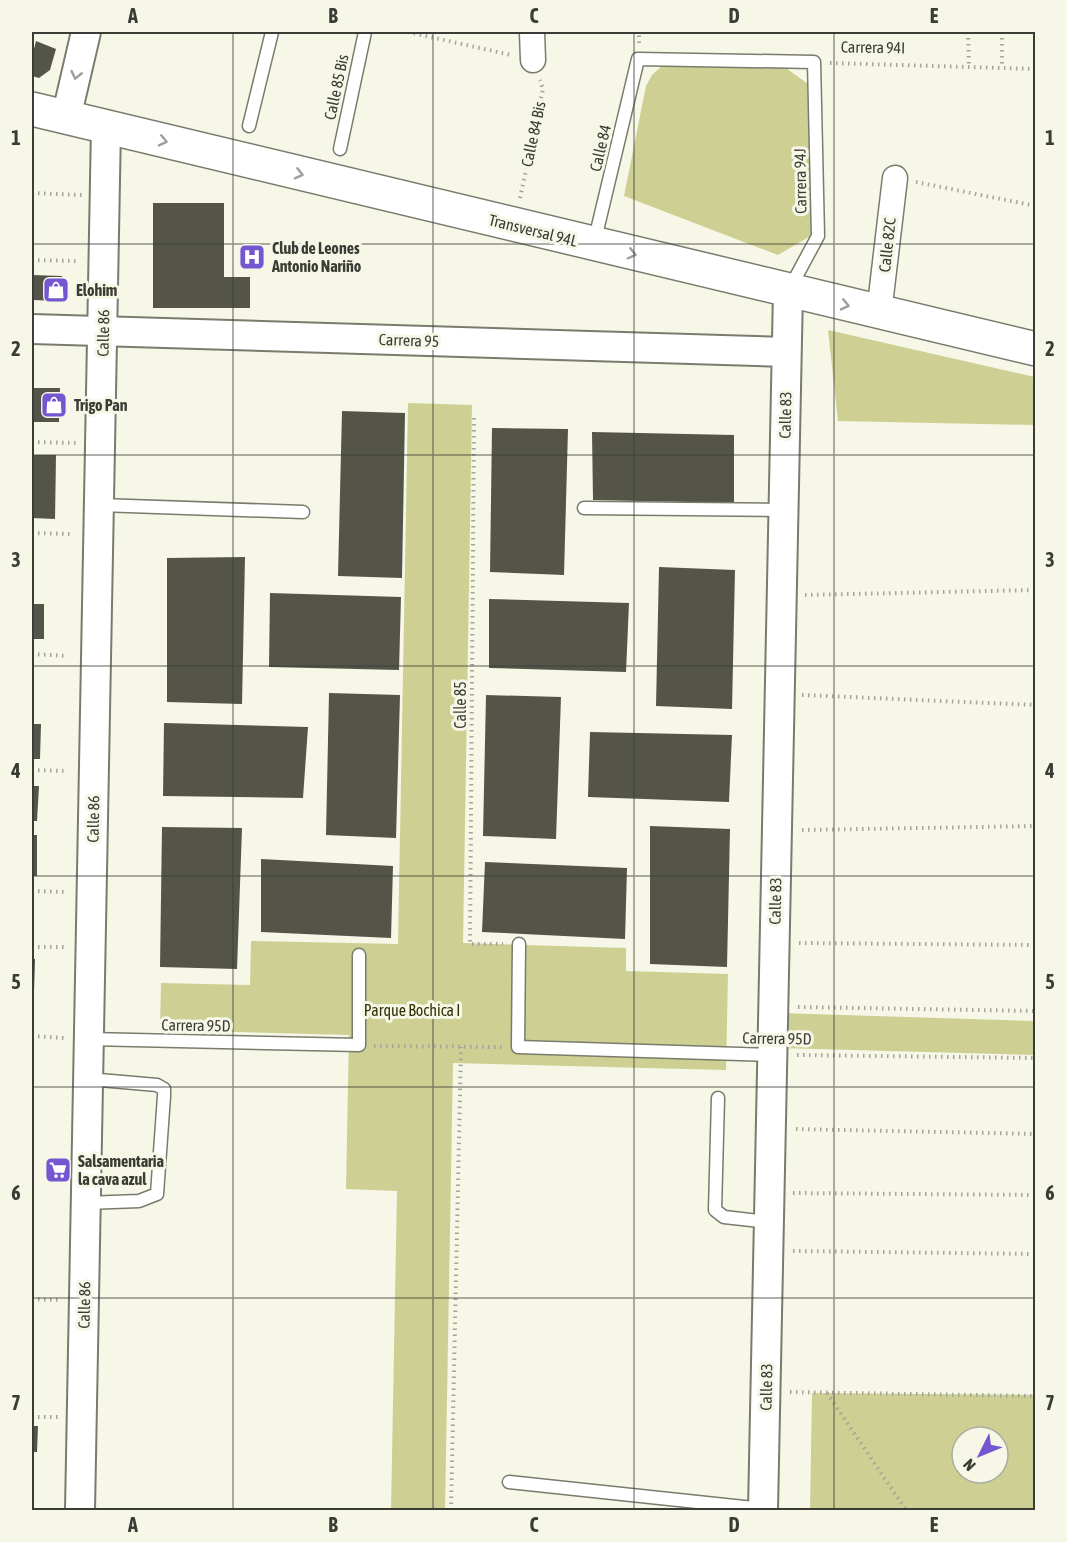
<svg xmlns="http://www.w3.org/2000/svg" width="1067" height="1542" font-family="'Asap Condensed',sans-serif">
	<rect width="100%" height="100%" fill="#f6f7e7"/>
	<g fill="#cdd092" fill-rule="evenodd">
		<polygon points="665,63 779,63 808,84 814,234 778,255 624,196 646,86 652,75"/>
		<polygon points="828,330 1035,377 1035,425 838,421"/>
		<polygon points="408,403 472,405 463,943 626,948 626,971 728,974 726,1070 453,1063 445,1510 391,1510 397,1191 346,1189 349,1035 160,1030 161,983 250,985 251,941 398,944"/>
		<polygon points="779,1013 1035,1021 1035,1055 778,1048"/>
		<path d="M812 1393 1035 1395V1510H810ZM962 1437H998V1473H962Z"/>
	</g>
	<g fill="#545548">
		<polygon points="36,41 56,49 50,70 39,78 32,76 32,57"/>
		<polygon points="153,203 224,203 224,277 250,277 250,308 153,308"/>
		<polygon points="32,275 62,276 62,301 32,300"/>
		<polygon points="32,388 60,388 59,422 32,422"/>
		<polygon points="342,411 405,413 402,578 338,576"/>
		<polygon points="492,428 568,429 564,575 490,572"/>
		<polygon points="592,432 734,435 734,503 593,500"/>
		<polygon points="32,455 56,455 55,519 32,518"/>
		<polygon points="245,557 242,704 167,702 167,558"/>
		<polygon points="659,567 735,570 732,709 656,706"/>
		<polygon points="270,593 401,597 399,670 269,667"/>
		<polygon points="489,599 629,603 626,672 489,668"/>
		<rect x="32" y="604" width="12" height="35"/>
		<polygon points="329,693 400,695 396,838 326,835"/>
		<polygon points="486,695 561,697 556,839 483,836"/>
		<polygon points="164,723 308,727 303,798 163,796"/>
		<polygon points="32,724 41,724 40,759 32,759"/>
		<polygon points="590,732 732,735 729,802 588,797"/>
		<polygon points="32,786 39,786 37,821 32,821"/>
		<polygon points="650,826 730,829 727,967 650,964"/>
		<polygon points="162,827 242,828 237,969 160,967"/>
		<rect x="32" y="835" width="5" height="41"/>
		<polygon points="261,859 393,866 391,938 261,932"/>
		<polygon points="485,862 627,868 625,939 482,932"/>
		<polygon points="32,959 35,959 34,991 32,991"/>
		<polygon points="32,1426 38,1426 37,1452 32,1452"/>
	</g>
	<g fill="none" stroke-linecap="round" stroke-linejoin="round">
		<defs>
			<g id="service">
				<polyline points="249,126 272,32"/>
				<polyline points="340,149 365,32"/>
				<polyline points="594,243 638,59 814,62 818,236 790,288"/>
				<polyline points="100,505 303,512"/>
				<polyline points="584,508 783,510"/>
				<polyline points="519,944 518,1047 772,1055"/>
				<polyline points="89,1039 359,1045 359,955"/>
				<polyline points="718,1098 715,1210 724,1217 769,1222"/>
				<polyline points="86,1203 139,1201 157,1194 164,1096 164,1089 157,1085 88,1079"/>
				<polyline points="509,1482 763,1509"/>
			</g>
			<g id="minor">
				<polyline points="532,32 533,60"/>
				<polyline points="879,313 895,178"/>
			</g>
			<g id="tertiary">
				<polyline points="66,118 86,32"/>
				<polyline points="32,329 786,352"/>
				<polyline points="80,1510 106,127"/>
				<polyline points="763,1510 788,291"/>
			</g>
			<polyline id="secondary" points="32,109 1036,349"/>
		</defs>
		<use href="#service" stroke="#7a7b6d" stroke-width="15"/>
		<use href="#minor" stroke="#7a7b6d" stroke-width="27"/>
		<use href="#tertiary" stroke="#7a7b6d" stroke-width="32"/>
		<use href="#secondary" stroke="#7a7b6d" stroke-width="36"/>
		<g stroke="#a4a499" stroke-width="4" stroke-dasharray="1.5 4.5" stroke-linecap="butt">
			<polyline points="408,32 511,55"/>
			<polyline points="968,32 969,66"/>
			<polyline points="1002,32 1002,67"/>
			<polyline points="639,43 639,32"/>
			<polyline points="830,63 1036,69"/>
			<polyline points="916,182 1036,206"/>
			<polyline points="32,193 82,195"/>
			<polyline points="520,198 543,89 540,80"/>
			<polyline points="32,260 79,261"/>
			<polyline points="474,418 470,944 503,944"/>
			<polyline points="32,442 76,443"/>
			<polyline points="32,533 72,534"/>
			<polyline points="805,595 1036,590"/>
			<polyline points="32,654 68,656"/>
			<polyline points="802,695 1036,705"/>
			<polyline points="32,770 68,771"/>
			<polyline points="802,830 1036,826"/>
			<polyline points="32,891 67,892"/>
			<polyline points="799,943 1036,945"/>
			<polyline points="32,947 66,947"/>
			<polyline points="798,1007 1036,1011"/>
			<polyline points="32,1036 64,1038"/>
			<polyline points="374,1046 502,1047"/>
			<polyline points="797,1055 1036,1058"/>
			<polyline points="796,1129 1036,1134"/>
			<polyline points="793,1193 1036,1195"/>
			<polyline points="793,1251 1036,1254"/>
			<polyline points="32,1299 61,1300"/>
			<polyline points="790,1392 1036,1396"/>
			<polyline points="827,1393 906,1510"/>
			<polyline points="32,1417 58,1417"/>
			<polyline points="451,1510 461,1047"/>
		</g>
		<use href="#service" stroke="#fff" stroke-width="12"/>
		<use href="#minor" stroke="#fff" stroke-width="24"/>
		<use href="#tertiary" stroke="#fff" stroke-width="28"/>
		<use href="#secondary" stroke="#fff" stroke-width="33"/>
	</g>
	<defs><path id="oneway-chevron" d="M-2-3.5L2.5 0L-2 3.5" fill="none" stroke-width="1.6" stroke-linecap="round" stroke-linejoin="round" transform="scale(1.5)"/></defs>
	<g stroke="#9e9e9a">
		<use href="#oneway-chevron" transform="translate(76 75) rotate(103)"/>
		<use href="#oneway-chevron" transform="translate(163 141) rotate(13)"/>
		<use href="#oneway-chevron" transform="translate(299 174) rotate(14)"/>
		<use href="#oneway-chevron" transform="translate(632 254) rotate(14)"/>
		<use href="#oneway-chevron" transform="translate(845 305) rotate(13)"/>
	</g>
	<path fill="none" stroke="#3c3c36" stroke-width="1.5" stroke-opacity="0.55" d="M233 32V1510M433 32V1510M634 32V1510M834 32V1510M32 244H1036M32 455H1036M32 666H1036M32 876H1036M32 1087H1036M32 1298H1036"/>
	<defs>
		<symbol id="hospital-square" viewBox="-11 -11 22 22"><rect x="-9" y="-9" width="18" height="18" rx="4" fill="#7456d0" stroke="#f6f7e7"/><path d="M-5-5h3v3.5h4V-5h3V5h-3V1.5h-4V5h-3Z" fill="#fff"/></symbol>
		<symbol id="shop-square" viewBox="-11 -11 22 22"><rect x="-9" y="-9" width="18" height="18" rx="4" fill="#7456d0" stroke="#f6f7e7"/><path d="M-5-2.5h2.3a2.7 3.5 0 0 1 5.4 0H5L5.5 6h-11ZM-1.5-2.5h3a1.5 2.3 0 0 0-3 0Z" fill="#fff"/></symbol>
		<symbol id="supermarket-square" viewBox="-11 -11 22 22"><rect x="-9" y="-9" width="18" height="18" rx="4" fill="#7456d0" stroke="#f6f7e7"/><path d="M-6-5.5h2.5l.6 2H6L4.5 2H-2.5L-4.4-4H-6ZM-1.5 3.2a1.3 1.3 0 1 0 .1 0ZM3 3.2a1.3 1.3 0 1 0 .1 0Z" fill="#fff"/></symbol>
	</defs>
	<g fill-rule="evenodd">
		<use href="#hospital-square" x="237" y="242" width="30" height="30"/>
		<use href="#shop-square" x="41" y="275" width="30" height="30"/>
		<use href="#shop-square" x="39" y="390" width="30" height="30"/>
		<use href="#supermarket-square" x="43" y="1155" width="30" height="30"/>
	</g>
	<g text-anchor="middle" stroke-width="6" stroke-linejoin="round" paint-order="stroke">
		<g font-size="16" fill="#3c3c36" stroke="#f6f7e7">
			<text transform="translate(873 47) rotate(1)" y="6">Carrera 94I</text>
			<text transform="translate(336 87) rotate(-78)" y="6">Calle 85 Bis</text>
			<text transform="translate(533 134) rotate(-78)" y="6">Calle 84 Bis</text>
			<text transform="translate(600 148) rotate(-77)" y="6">Calle 84</text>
			<text transform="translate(800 181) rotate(-91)" y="6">Carrera 94J</text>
			<text transform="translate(533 230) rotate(14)" y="6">Transversal 94L</text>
			<text transform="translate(887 245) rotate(-84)" y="6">Calle 82C</text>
			<text transform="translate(103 333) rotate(-89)" y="6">Calle 86</text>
			<text transform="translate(409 340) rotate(2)" y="6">Carrera 95</text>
			<text transform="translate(785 415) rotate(-89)" y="6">Calle 83</text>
			<text transform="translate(460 705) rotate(-90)" y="6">Calle 85</text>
			<text transform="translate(93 819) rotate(-89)" y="6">Calle 86</text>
			<text transform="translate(775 901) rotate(-89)" y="6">Calle 83</text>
			<text transform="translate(196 1025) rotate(1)" y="6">Carrera 95D</text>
			<text transform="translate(777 1038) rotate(1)" y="6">Carrera 95D</text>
			<text transform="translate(84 1305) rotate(-89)" y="6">Calle 86</text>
			<text transform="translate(766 1387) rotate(-89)" y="6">Calle 83</text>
		</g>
		<g font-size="16" font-weight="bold" fill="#3c3c36" stroke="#f6f7e7" text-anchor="start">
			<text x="272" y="254">Club de Leones<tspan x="272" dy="18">Antonio Nariño</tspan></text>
			<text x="76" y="296">Elohim</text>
			<text x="74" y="411">Trigo Pan</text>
			<text x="78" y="1167">Salsamentaria<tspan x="78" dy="18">la cava azul</tspan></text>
		</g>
		<g font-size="16" fill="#313206" stroke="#f6f7e7">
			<text x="412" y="1016">Parque Bochica I</text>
		</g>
	</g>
	<rect width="1067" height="1542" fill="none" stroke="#f6f7e7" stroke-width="66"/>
	<g transform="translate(980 1455) rotate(227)"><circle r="28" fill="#f6f7e7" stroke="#acaca0" stroke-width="1.5"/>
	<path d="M0-4.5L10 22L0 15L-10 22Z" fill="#7456d0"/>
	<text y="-9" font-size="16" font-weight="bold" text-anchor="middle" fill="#3c3c36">N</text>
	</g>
	<rect x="33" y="33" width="1001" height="1476" fill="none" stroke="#3c3c36" stroke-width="2"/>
	<g font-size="20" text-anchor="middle" font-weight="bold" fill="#3c3c36">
		<text x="133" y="23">A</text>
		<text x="333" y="23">B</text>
		<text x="534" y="23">C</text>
		<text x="734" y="23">D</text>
		<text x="934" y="23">E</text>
		<text x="16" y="145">1</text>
		<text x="1050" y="145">1</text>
		<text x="16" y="356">2</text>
		<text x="1050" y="356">2</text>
		<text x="16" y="567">3</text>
		<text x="1050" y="567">3</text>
		<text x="16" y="778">4</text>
		<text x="1050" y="778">4</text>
		<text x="16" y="989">5</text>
		<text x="1050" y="989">5</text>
		<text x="16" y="1200">6</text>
		<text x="1050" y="1200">6</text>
		<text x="16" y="1410">7</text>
		<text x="1050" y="1410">7</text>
		<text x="133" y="1532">A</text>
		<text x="333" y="1532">B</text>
		<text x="534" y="1532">C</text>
		<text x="734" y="1532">D</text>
		<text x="934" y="1532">E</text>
	</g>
</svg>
